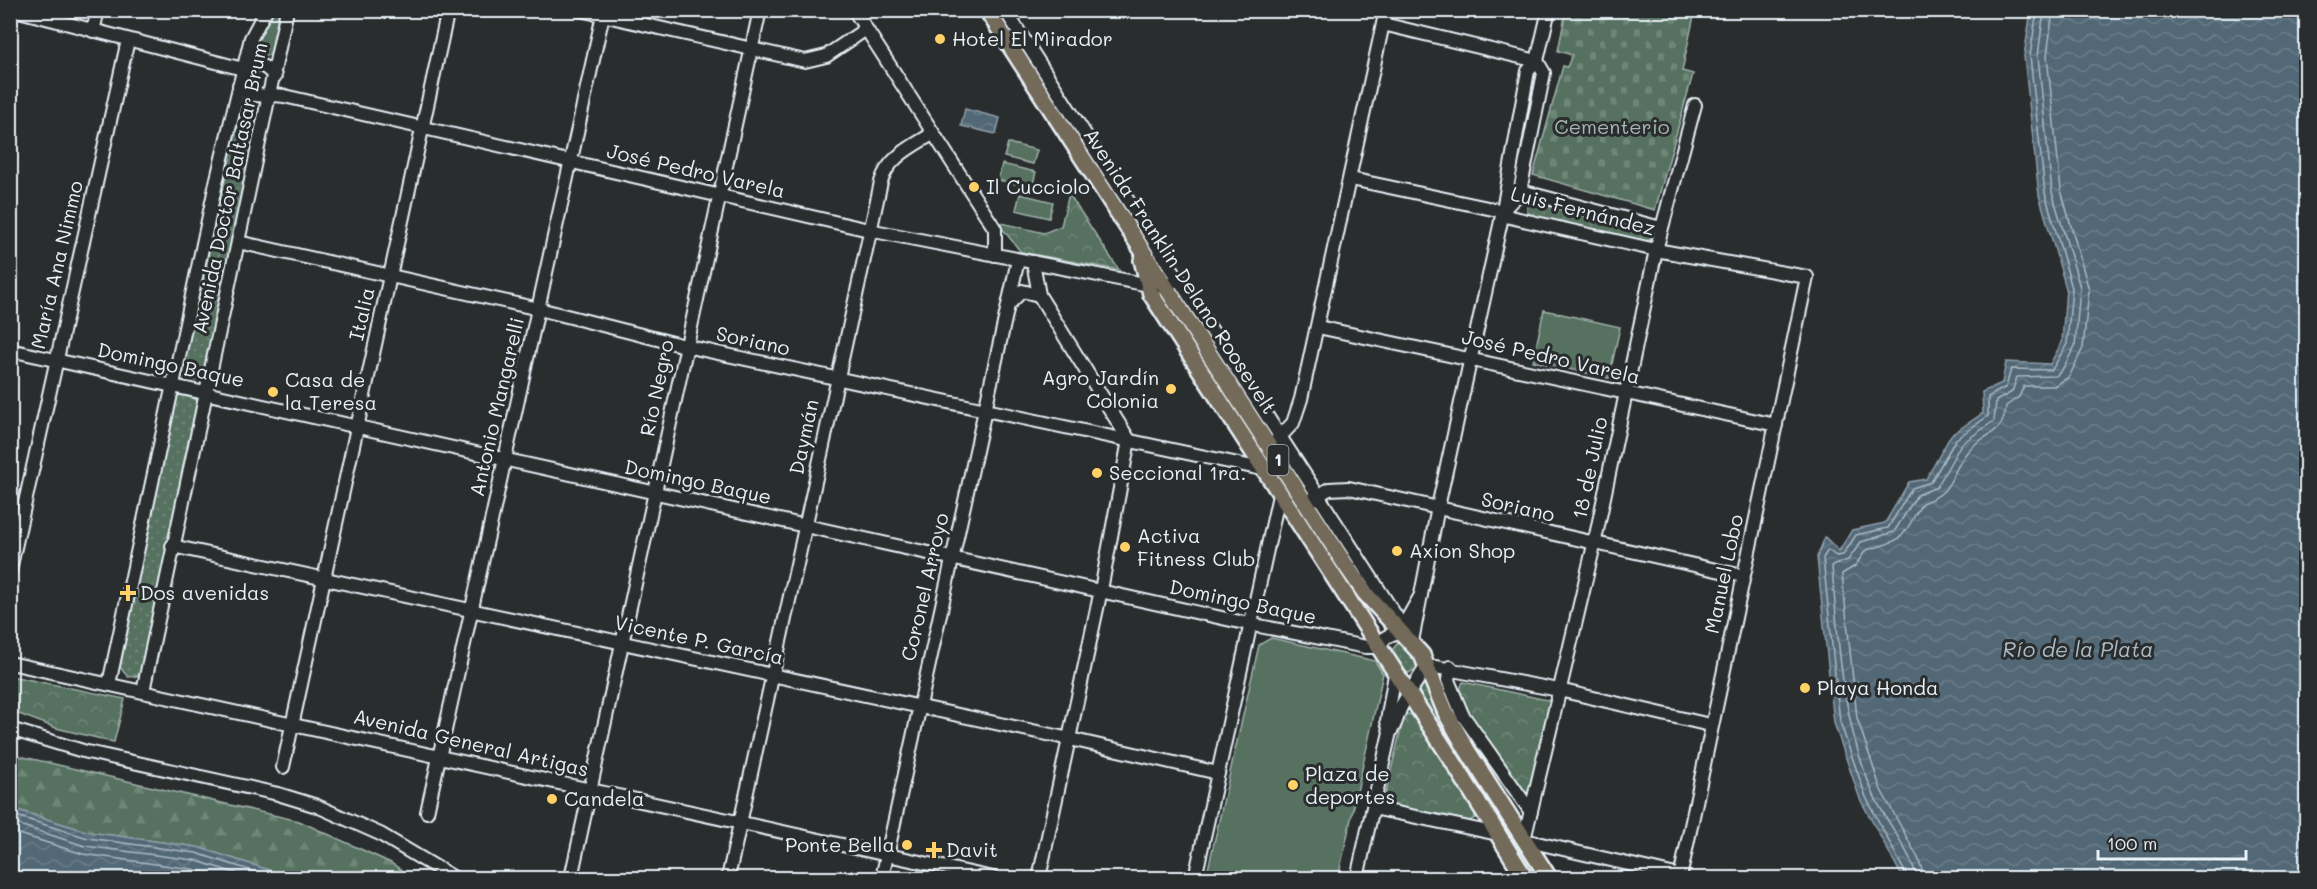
<svg xmlns="http://www.w3.org/2000/svg" width="2317" height="889" font-family="Mali,sans-serif">
	<defs>
		<pattern id="grass-dots" width="8" height="8" patternUnits="userSpaceOnUse" patternTransform="scale(1.5)"><rect width="8" height="8" fill="#56715f"/><path d="M2 2h.1M6 6h.1" fill="none" stroke="#6e8677" stroke-width="1.8" stroke-linecap="round"/></pattern>
		<pattern id="forest-firs" width="22" height="20" patternUnits="userSpaceOnUse" patternTransform="scale(1.5)"><rect width="22" height="20" fill="#56715f"/><path d="M5 1l3.5 6h-7zM16 11l3.5 6h-7z" fill="#6e8677"/></pattern>
		<pattern id="cemetery-stones" width="16" height="16" patternUnits="userSpaceOnUse" patternTransform="scale(1.5)"><rect width="16" height="16" fill="#56715f"/><path d="M2 7V4a2 2 0 0 1 4 0v3zM10 15v-3a2 2 0 0 1 4 0v3z" fill="#6e8677"/></pattern>
		<pattern id="park-crowns" width="20" height="18" patternUnits="userSpaceOnUse" patternTransform="scale(1.5)"><rect width="20" height="18" fill="#56715f"/><path d="M2 6a3 3 0 1 1 6 0M12 15a3 3 0 1 1 6 0" fill="none" stroke="#6e8677"/></pattern>
		<pattern id="water-waves" width="16" height="10" patternUnits="userSpaceOnUse" patternTransform="scale(1.5)"><rect width="16" height="10" fill="#526776"/><path d="M0 5q4-4 8 0t8 0" fill="none" stroke="#6b7d8a"/></pattern>
	</defs>
	<rect width="100%" height="100%" fill="#2a2d2e"/>
	<filter id="ink" filterUnits="userSpaceOnUse"><feTurbulence type="fractalNoise" baseFrequency=".0167" numOctaves="2"/><feDisplacementMap in="SourceGraphic" scale="12" xChannelSelector="R" yChannelSelector="G"/><feConvolveMatrix kernelMatrix="1 2 1 2 8 2 1 2 1" color-interpolation-filters="sRGB"/></filter>
	<g filter="url(#ink)">
		<g fill="url(#grass-dots)" stroke="#9fb1ac" stroke-width="1.5">
			<path d="M242 104H252L261 107 202 378C195 382 187 381 181 374Z"/>
			<polygon points="1536,199 1646,230 1650,233 1651,239 1644,242 1531,215 1527,212 1527,202"/>
			<polygon points="181,394 194,397 197,401 141,673 137,676 128,677 120,667 176,397"/>
			<polygon points="1397,644 1404,644 1416,659 1416,669 1409,673 1403,671 1393,657 1392,650"/>
			<polygon points="1424,683 1426,683 1459,754 1455,757 1417,696"/>
		</g>
		<polygon fill="url(#forest-firs)" stroke="#9fb1ac" stroke-width="1.5" points="11,754 299,821 391,863 413,878 294,878 197,847 89,832 11,808"/>
		<polygon fill="url(#cemetery-stones)" stroke="#9fb1ac" stroke-width="1.5" points="1566,11 1695,11 1682,71 1693,74 1655,210 1533,175 1563,66 1567,67 1572,55 1558,51"/>
		<g fill="url(#park-crowns)" stroke="#9fb1ac" stroke-width="1.5">
			<polygon points="274,11 279,11 271,53 267,56 254,53 252,49"/>
			<polygon points="1069,194 1119,270 1021,252 997,222 1044,233 1061,226"/>
			<polygon points="11,676 125,699 114,742 56,728 11,711"/>
			<polygon points="1463,682 1552,701 1530,794 1521,796 1465,711 1457,695"/>
			<polygon points="1408,714 1412,715 1476,811 1475,818 1470,821 1383,804 1404,716"/>
		</g>
		<g fill="#56715f" stroke="#9fb1ac" stroke-width="1.5">
			<polygon points="1008,143 1037,150 1033,164 1004,157"/>
			<polygon points="1002,164 1036,172 1032,188 998,180"/>
			<polygon points="1020,194 1053,202 1049,218 1016,210"/>
			<polygon points="1544,310 1620,327 1609,378 1533,361"/>
			<polygon points="1271,638 1375,661 1383,674 1338,878 1206,878 1259,645"/>
		</g>
		<g fill="url(#water-waves)" stroke="#8e9eaa" stroke-width="1.5">
			<polygon points="2031,11 2306,11 2306,878 1903,878 1860,799 1834,723 1817,557 1825,537 1839,551 1852,530 1885,523 1909,482 1926,479 1951,435 1983,413 1982,392 2002,383 2006,362 2050,364 2062,342 2066,288 2039,195 2024,56"/>
			<polygon points="965,109 1000,118 996,134 961,126"/>
			<polygon points="10,808 89,832 197,847 294,878 11,878"/>
		</g>
		<g fill="none" stroke-linecap="round" stroke-linejoin="round">
			<g stroke="#acbac4" stroke-width="1.5">
				<polyline points="10,814 88,838 196,853 275,878"/>
				<polyline points="10,822 85,846 194,860 251,878"/>
				<polyline points="10,831 83,854 192,869 222,878"/>
				<polyline points="1908,878 1866,797 1840,722 1823,558 1828,550 1836,556 1843,555 1856,535 1888,528 1912,488 1931,482 1956,439 1988,416 1988,397 2006,387 2011,369 2052,370 2067,344 2072,288 2045,193 2030,56 2037,10"/>
				<path d="M1916 878C1915 857 1882 816 1873 793 1842 722 1838 642 1832 566L1848 560 1861 542 1894 532 1917 495 1937 487 1961 444 1994 421 1996 401 2012 392 2017 377 2056 376 2062 370 2075 346 2080 287 2052 192 2038 56 2044 10"/>
				<path d="M1925 878 1918 858 1881 790 1857 718 1842 574 1855 566 1866 550C1907 540 1901 538 1922 503 1956 492 1948 475 1968 451 1983 432 2004 437 2006 406L2019 397 2024 386H2054L2069 377 2083 348 2089 290 2061 190 2047 56 2053 10"/>
			</g>
			<defs>
				<g id="minor">
					<polyline points="15,10 243,69"/>
					<polyline points="580,10 805,61 826,56 866,29"/>
					<polyline points="854,10 995,229 995,255"/>
					<polyline points="1005,10 1403,627"/>
					<polyline points="1383,24 1537,61"/>
					<polyline points="93,31 98,10"/>
					<path d="M243 69C256 60 264 65 275 76"/>
					<path d="M239 85C250 101 268 93 284 96L869 230 1149 285 1165 287 1178 279"/>
					<polyline points="1351,179 1502,211 1510,217 1656,250 1807,277 1680,878"/>
					<polyline points="1519,196 1544,73 1537,61"/>
					<polyline points="1503,210 1521,191 1661,228"/>
					<polyline points="238,242 539,309 685,346 1262,469"/>
					<polyline points="1033,262 1039,295 1129,440 1101,590 1039,878"/>
					<polyline points="1010,303 1022,291 1039,295"/>
					<polyline points="1318,327 1776,425"/>
					<polyline points="10,350 1249,624 1366,647 1378,647 1386,637 1401,630 1421,595"/>
					<polyline points="1275,442 1293,423 1301,399 1386,10"/>
					<polyline points="1311,500 1329,489 1349,488 1743,576"/>
					<polyline points="172,546 1070,739 1218,773"/>
					<polyline points="10,570 128,40"/>
					<polyline points="1412,641 1438,507 1501,221 1528,71 1537,61 1549,10"/>
					<polyline points="10,663 993,878"/>
					<polyline points="1450,667 1448,680 1462,714 1531,812"/>
					<polyline points="109,684 216,183 251,38 266,10"/>
					<polyline points="143,691 287,10"/>
					<polyline points="10,729 83,751 278,794 317,806 380,834 454,878"/>
					<path d="M1390 732C1397 724 1397 714 1402 705 1409 692 1418 680 1426 667H1436L1559 690 1710 725"/>
					<polyline points="283,767 448,10"/>
					<polyline points="1373,808 1498,834"/>
					<polyline points="427,812 604,10"/>
					<polyline points="1524,840 1594,545 1656,250 1695,105"/>
					<polyline points="1524,840 1680,876"/>
					<polyline points="571,878 760,10"/>
					<path d="M728 878 881 182C888 157 912 147 932 134"/>
					<polyline points="882,878 1018,260"/>
					<polyline points="1195,878 1279,495"/>
					<polyline points="1357,878 1390,732 1387,721 1395,674"/>
				</g>
				<g id="major">
					<polyline points="987,10 1343,561 1365,593 1422,655 1446,713 1467,750 1549,878"/>
					<polyline points="1142,260 1151,294 1452,760 1525,878"/>
				</g>
			</defs>
			<use href="#minor" stroke="#e8f1f8" stroke-width="16"/>
			<use href="#major" stroke="#e8f1f8" stroke-width="20"/>
			<use href="#minor" stroke="#2a2d2e" stroke-width="12"/>
			<use href="#major" stroke="#736b5a" stroke-width="15"/>
		</g>
	</g>
	<g fill="#ffd166" stroke="#2a2d2e" stroke-width="2">
		<circle cx="940" cy="39" r="6"/>
		<circle cx="974" cy="187" r="6"/>
		<circle cx="1171" cy="389" r="6"/>
		<circle cx="273" cy="392" r="6"/>
		<circle cx="1097" cy="473" r="6"/>
		<circle cx="1125" cy="547" r="6"/>
		<circle cx="1397" cy="551" r="6"/>
		<path d="M125 584h6v6h6v6h-6v6h-6v-6h-6v-6h6z"/>
		<circle cx="1805" cy="688" r="6"/>
		<circle cx="1293" cy="785" r="6"/>
		<circle cx="552" cy="799" r="6"/>
		<circle cx="907" cy="845" r="6"/>
		<path d="M931 841h6v6h6v6h-6v6h-6v-6h-6v-6h6z"/>
	</g>
	<g text-anchor="middle" stroke-width="6" stroke-linejoin="round" paint-order="stroke">
		<rect fill="#2a2d2e" stroke="#afb6bb" stroke-width="1.5" x="1267.5" y="445" width="21" height="30" rx="4.5"/>
		<g font-size="18" font-weight="bold" fill="#e8f1f8">
			<text x="1278" y="466">1</text>
		</g>
		<g font-size="20" fill="#e8f1f8" stroke="#2a2d2e" text-anchor="start">
			<text x="952" y="46">Hotel El Mirador</text>
			<text x="986" y="194">Il Cucciolo</text>
			<text x="1159" y="385" text-anchor="end">Agro Jardín<tspan x="1159" dy="23">Colonia</tspan></text>
			<text x="285" y="387">Casa de<tspan x="285" dy="23">la Teresa</tspan></text>
			<text x="1109" y="480">Seccional 1ra.</text>
			<text x="1137" y="543">Activa<tspan x="1137" dy="23">Fitness Club</tspan></text>
			<text x="1409" y="558">Axion Shop</text>
			<text x="140" y="600">Dos avenidas</text>
			<text x="1817" y="695">Playa Honda</text>
			<text x="1305" y="781">Plaza de<tspan x="1305" dy="23">deportes</tspan></text>
			<text x="564" y="806">Candela</text>
			<text x="895" y="852" text-anchor="end">Ponte Bella</text>
			<text x="946" y="857">Davit</text>
		</g>
		<g font-size="20" fill="#a6b7b3" stroke="#2a2d2e">
			<text x="1612" y="134">Cementerio</text>
		</g>
		<g font-size="20" fill="#e8f1f8" stroke="#2a2d2e">
			<text transform="translate(696 171) rotate(13)" y="7">José Pedro Varela</text>
			<text transform="translate(230 188) rotate(-78)" y="7">Avenida Doctor Baltasar Brum</text>
			<text transform="translate(1583 211) rotate(14)" y="7">Luis Fernández</text>
			<text transform="translate(57 265) rotate(-77)" y="7">María Ana Nimmo</text>
			<text transform="translate(1180 271) rotate(57)" y="7">Avenida Franklin Delano Roosevelt</text>
			<text transform="translate(362 314) rotate(-77)" y="7">Italia</text>
			<text transform="translate(753 341) rotate(12)" y="7">Soriano</text>
			<text transform="translate(1551 357) rotate(13)" y="7">José Pedro Varela</text>
			<text transform="translate(171 365) rotate(12)" y="7">Domingo Baque</text>
			<text transform="translate(657 388) rotate(-78)" y="7">Río Negro</text>
			<text transform="translate(497 407) rotate(-77)" y="7">Antonio Mangarelli</text>
			<text transform="translate(804 437) rotate(-78)" y="7">Daymán</text>
			<text transform="translate(1590 468) rotate(-78)" y="7">18 de Julio</text>
			<text transform="translate(698 482) rotate(12)" y="7">Domingo Baque</text>
			<text transform="translate(1518 507) rotate(13)" y="7">Soriano</text>
			<text transform="translate(1724 574) rotate(-78)" y="7">Manuel Lobo</text>
			<text transform="translate(925 587) rotate(-77)" y="7">Coronel Arroyo</text>
			<text transform="translate(1243 602) rotate(12)" y="7">Domingo Baque</text>
			<text transform="translate(699 640) rotate(12)" y="7">Vicente P. García</text>
			<text transform="translate(471 743) rotate(13)" y="7">Avenida General Artigas</text>
		</g>
		<g font-size="21" font-style="italic" fill="#acbac4" stroke="#2a2d2e">
			<text x="2078" y="657">Río de la Plata</text>
		</g>
	</g>
	<rect width="2317" height="889" fill="none" stroke="#2a2d2e" stroke-width="36"/>
	<rect x="18" y="18" width="2281" height="853" fill="none" stroke="#e8f1f8" stroke-width="2" filter="url(#ink)"/>
	<path d="M2098 850v9h148v-9" fill="none" stroke="#e8f1f8" stroke-width="3"/>
	<text x="2107" y="850" font-size="18" fill="#e8f1f8" stroke="#2a2d2e" stroke-width="4.5" paint-order="stroke">100 m</text>
</svg>
